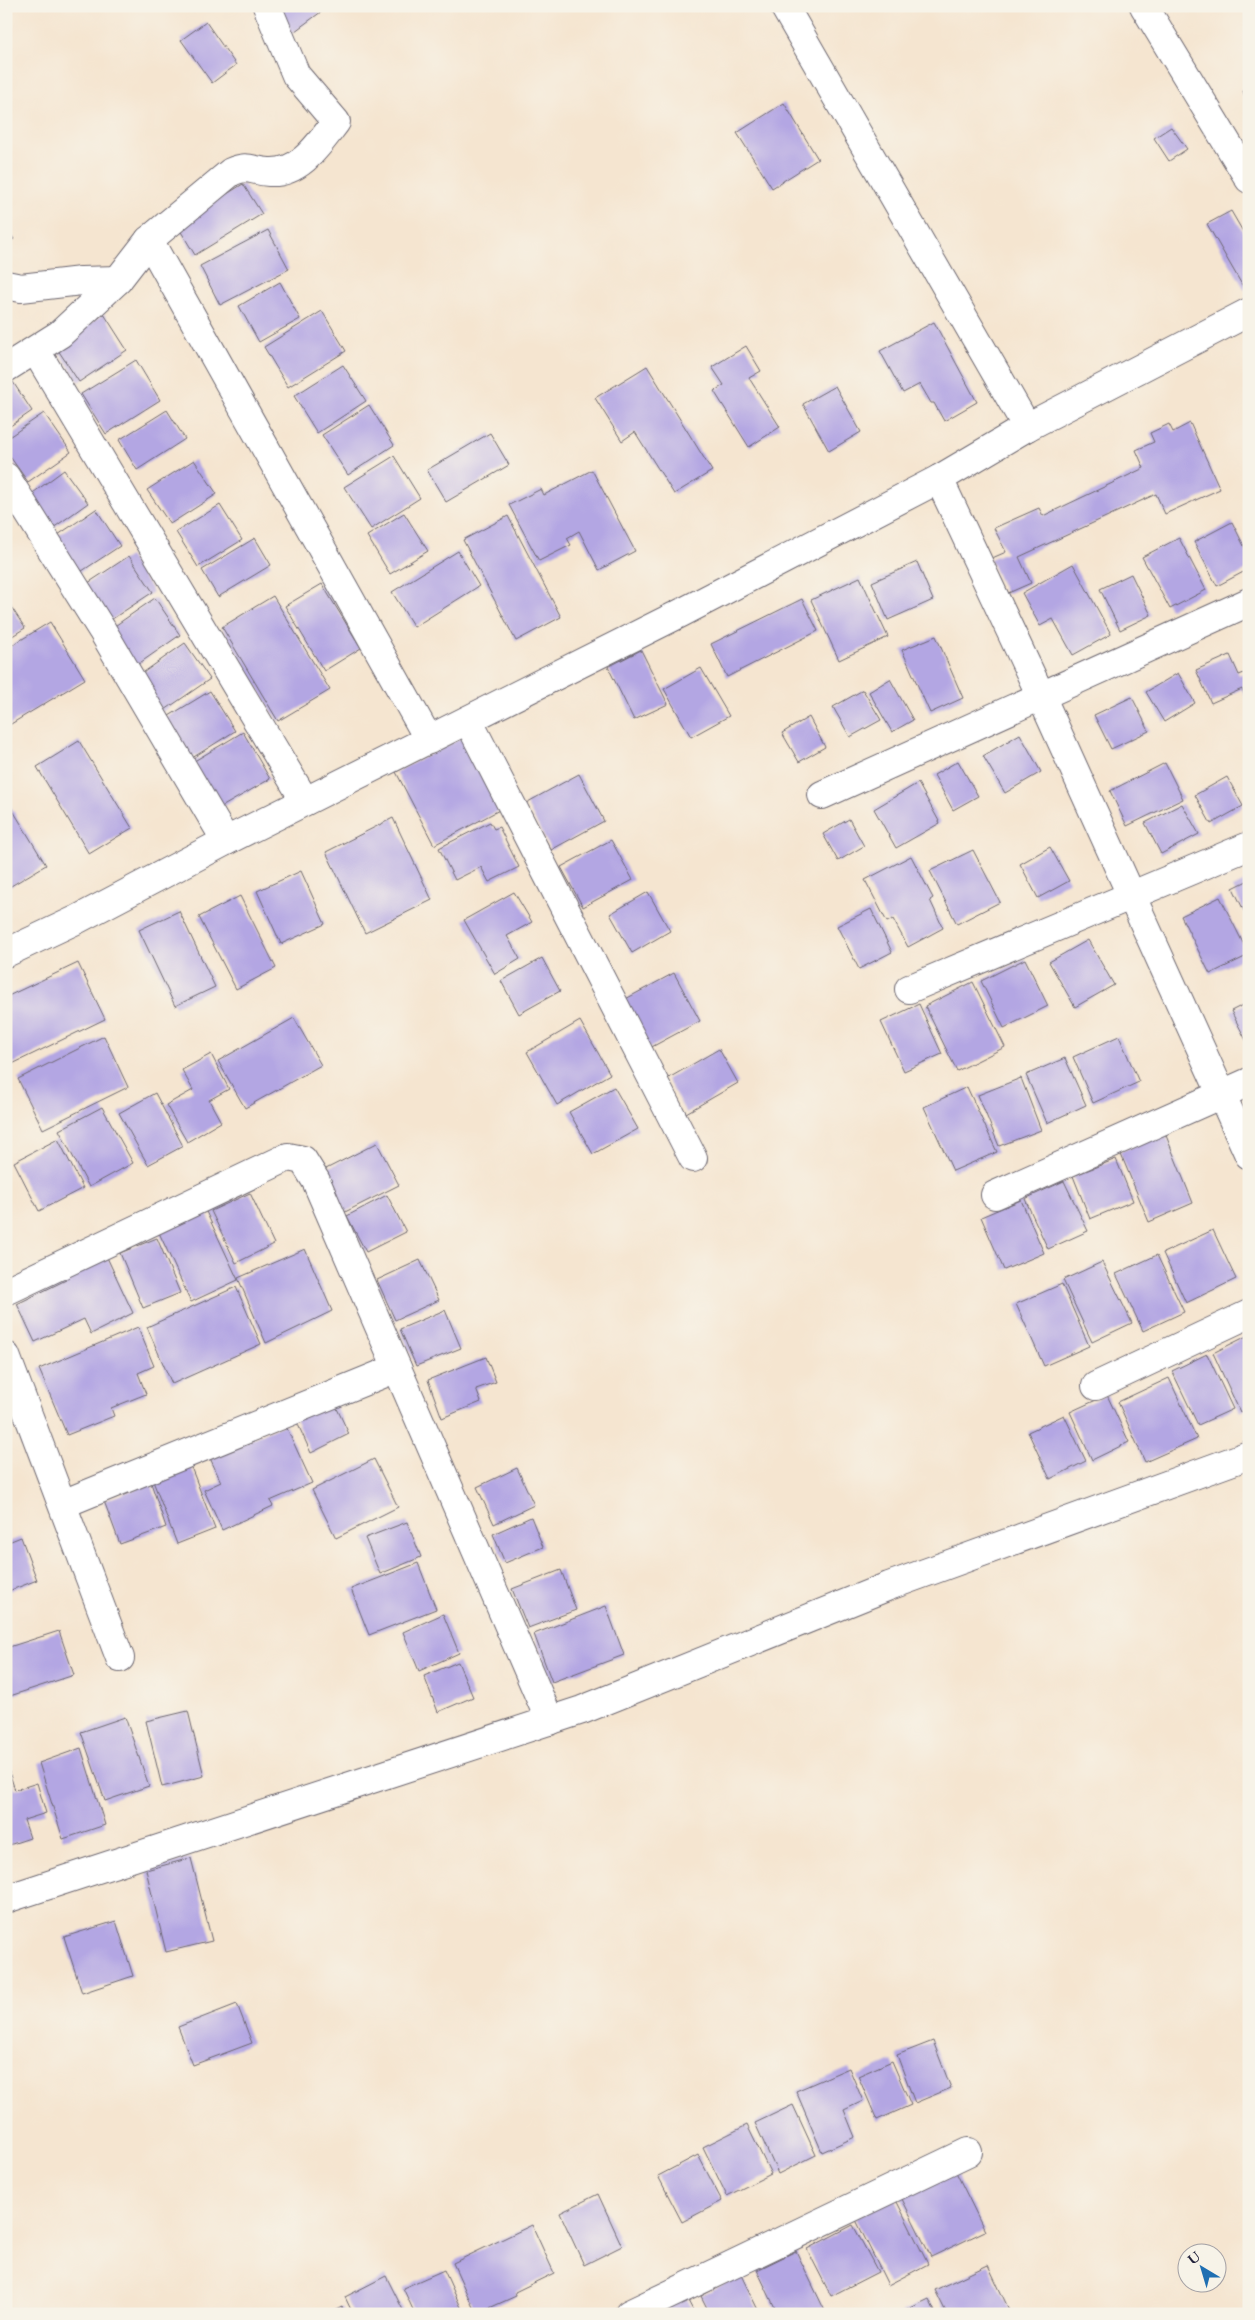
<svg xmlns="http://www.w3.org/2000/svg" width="1255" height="2320" font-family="Cardo,serif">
	<rect width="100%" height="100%" fill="#f7f3e8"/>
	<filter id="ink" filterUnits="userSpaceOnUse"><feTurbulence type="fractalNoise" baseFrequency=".02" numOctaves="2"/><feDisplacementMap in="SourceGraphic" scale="10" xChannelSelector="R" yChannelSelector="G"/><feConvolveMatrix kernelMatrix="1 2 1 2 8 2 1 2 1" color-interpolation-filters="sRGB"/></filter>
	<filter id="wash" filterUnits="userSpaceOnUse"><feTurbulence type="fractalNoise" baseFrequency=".0096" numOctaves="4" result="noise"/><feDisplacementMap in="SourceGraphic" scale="20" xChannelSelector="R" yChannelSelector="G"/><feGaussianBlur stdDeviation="1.12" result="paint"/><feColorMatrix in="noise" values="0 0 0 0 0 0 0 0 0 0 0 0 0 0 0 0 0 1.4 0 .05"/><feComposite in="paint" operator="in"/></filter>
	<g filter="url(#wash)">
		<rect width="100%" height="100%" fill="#f5e5d0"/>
		<g id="blocks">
			<g fill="#b3a6e3">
				<polygon points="270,6 329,6 291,34"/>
				<polygon points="206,22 236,65 212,83 181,40"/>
				<polygon points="1249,89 1249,107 1248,107 1243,91"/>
				<polygon points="784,103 818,159 772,188 737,133"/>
				<polygon points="1171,127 1187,149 1169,161 1154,138"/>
				<polygon points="243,184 262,214 195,255 177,225"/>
				<polygon points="1231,211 1249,242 1249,288 1245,290 1207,224"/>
				<polygon points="6,229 14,239 6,245"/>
				<polygon points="268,230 289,269 220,305 200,266"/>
				<polygon points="280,282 300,319 259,342 239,306"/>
				<polygon points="322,311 346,351 288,387 264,347"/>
				<polygon points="104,314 127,350 79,382 56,347"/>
				<polygon points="934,322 977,402 944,421 934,403 931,403 920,384 903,393 880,351"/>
				<polygon points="746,346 761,371 749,378 780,427 749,447 714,391 724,385 712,367"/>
				<polygon points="136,360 160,400 106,434 81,394"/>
				<polygon points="343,365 366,401 317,433 294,396"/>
				<polygon points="647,366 712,471 674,494 635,432 622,441 595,398"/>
				<polygon points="9,376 32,411 6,429 6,378"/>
				<polygon points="835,386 861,432 829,451 803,404"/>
				<polygon points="369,405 394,445 348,475 322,435"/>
				<polygon points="167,410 185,439 137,470 119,440"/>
				<polygon points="44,413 71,452 28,482 6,451 6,439"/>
				<polygon points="1190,423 1220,489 1165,514 1156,494 1019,557 1031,583 1006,594 990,559 1006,552 994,528 1039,508 1043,516 1144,468 1136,450 1154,442 1150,433 1169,424 1173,432"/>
				<polygon points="490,433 509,465 446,502 427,470"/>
				<polygon points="394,456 420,498 371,529 344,487"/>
				<polygon points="194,460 217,494 170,524 147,490"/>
				<polygon points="64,470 88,503 49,531 26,498"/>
				<polygon points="592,470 635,551 599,570 579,531 567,538 571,545 539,561 509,505 541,489 544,495"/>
				<polygon points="220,505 242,540 198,567 176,532"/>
				<polygon points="96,509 120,546 79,573 55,537"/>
				<polygon points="404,513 428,551 390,574 367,536"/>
				<polygon points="508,516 561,617 516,641 463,540"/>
				<polygon points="1232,522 1249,556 1249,569 1217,586 1194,542"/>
				<polygon points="255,538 271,565 218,597 202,570"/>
				<polygon points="1179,538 1206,590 1170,609 1142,557"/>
				<polygon points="458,551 479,586 414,627 392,592"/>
				<polygon points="129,556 153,592 109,621 85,585"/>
				<polygon points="917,562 933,600 888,620 872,582"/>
				<polygon points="1073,564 1111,634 1073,655 1053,619 1040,626 1022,593"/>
				<polygon points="1131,574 1151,615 1120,630 1100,589"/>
				<polygon points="860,577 888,637 839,660 811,600"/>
				<polygon points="322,584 361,648 324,671 285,606"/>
				<polygon points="273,596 330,690 278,721 222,627"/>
				<polygon points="155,598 180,635 134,667 109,630"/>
				<polygon points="6,599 25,628 6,640"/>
				<polygon points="802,599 818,631 727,677 711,644"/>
				<polygon points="50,622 85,679 6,727 6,649"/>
				<polygon points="936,636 963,698 930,713 902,650"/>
				<polygon points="185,643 210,679 162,712 137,677"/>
				<polygon points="641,650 668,704 634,720 608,667"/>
				<polygon points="1230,655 1239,675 1249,671 1249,704 1242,689 1211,703 1196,670"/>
				<polygon points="701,668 729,716 691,737 664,689"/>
				<polygon points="1178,673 1195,703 1164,722 1146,692"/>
				<polygon points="890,679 913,720 892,732 869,692"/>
				<polygon points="863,690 881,720 850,737 833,707"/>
				<polygon points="210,691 235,731 189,760 164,719"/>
				<polygon points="1132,697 1149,731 1111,749 1094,715"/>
				<polygon points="809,717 825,747 799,762 782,733"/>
				<polygon points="243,732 270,779 218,809 191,763"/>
				<polygon points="1020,734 1041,772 1005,793 983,756"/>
				<polygon points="466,736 503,808 434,845 396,772"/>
				<polygon points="79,741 132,828 89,854 37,767"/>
				<polygon points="958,761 978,796 953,810 934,775"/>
				<polygon points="1165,763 1183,799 1127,826 1110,791"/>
				<polygon points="579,774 604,821 551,850 526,803"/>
				<polygon points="1227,777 1243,806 1211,824 1195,795"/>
				<polygon points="918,783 940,823 896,848 874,809"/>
				<polygon points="6,799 46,865 6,889"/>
				<polygon points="1182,804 1199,834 1161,854 1145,823"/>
				<polygon points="393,818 432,900 365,933 326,852"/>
				<polygon points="849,819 864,846 838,861 823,834"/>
				<polygon points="490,822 494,829 499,827 519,867 489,882 481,867 455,880 439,848"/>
				<polygon points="611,840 633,880 583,907 561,867"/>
				<polygon points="1050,847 1069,881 1038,898 1020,864"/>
				<polygon points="973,850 1000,902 957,924 930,871"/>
				<polygon points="911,856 933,898 930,900 943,928 908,947 893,919 887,922 865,880"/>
				<polygon points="301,871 325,924 281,944 257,891"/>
				<polygon points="1249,880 1249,921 1233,888"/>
				<polygon points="514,892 532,922 507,936 520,959 495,974 464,920"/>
				<polygon points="648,892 670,931 632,953 610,914"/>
				<polygon points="240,896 276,968 236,989 199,917"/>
				<polygon points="1220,897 1249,955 1210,974 1181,916"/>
				<polygon points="871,909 892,952 859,969 837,926"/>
				<polygon points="179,911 215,987 175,1006 139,930"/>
				<polygon points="1088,940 1114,985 1075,1007 1049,962"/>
				<polygon points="542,958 560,991 519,1014 501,981"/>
				<polygon points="1025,959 1048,1006 1004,1028 981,981"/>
				<polygon points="78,963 105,1019 6,1067 6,997"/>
				<polygon points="674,973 700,1021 646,1050 620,1002"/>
				<polygon points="973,982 1005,1047 957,1071 925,1006"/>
				<polygon points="1249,1002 1249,1046 1231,1011"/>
				<polygon points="919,1004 942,1054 904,1071 881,1022"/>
				<polygon points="294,1018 321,1065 245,1108 218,1061"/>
				<polygon points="580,1021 610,1074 557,1105 527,1052"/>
				<polygon points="104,1036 128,1087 43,1129 18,1079"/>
				<polygon points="1119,1036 1139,1082 1093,1103 1073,1057"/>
				<polygon points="719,1049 738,1083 686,1113 667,1079"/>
				<polygon points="211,1054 229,1089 209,1100 221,1122 187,1142 166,1105 193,1090 182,1070"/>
				<polygon points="1065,1058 1086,1105 1047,1123 1026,1075"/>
				<polygon points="1021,1078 1041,1130 999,1146 978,1095"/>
				<polygon points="614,1087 638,1129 593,1154 569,1112"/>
				<polygon points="967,1087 997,1152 953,1171 924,1107"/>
				<polygon points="155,1093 183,1146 148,1165 119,1113"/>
				<polygon points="102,1107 133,1163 89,1187 59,1130"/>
				<polygon points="1165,1133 1193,1203 1149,1222 1120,1152"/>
				<polygon points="58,1139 83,1188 39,1211 14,1162"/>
				<polygon points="377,1143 399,1185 345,1212 324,1170"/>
				<polygon points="1116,1159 1133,1201 1090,1219 1073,1176"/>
				<polygon points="1064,1181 1088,1231 1048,1249 1025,1199"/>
				<polygon points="250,1193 274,1244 236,1263 211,1211"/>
				<polygon points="387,1195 406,1232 366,1252 347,1216"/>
				<polygon points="1021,1200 1044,1253 1004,1270 981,1217"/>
				<polygon points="202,1203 238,1280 191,1302 155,1224"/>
				<polygon points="1213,1230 1236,1279 1186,1303 1163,1253"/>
				<polygon points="157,1238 180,1293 143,1308 120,1253"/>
				<polygon points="305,1249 332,1311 266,1343 238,1278"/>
				<polygon points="104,1251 133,1313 91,1334 84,1319 35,1342 17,1304 66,1280 62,1271"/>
				<polygon points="1157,1255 1184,1312 1143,1331 1116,1274"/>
				<polygon points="420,1260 439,1300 395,1320 377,1280"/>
				<polygon points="1102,1262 1132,1323 1092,1342 1063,1280"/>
				<polygon points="1062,1284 1089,1346 1044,1366 1016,1304"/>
				<polygon points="236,1287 261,1344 172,1384 147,1327"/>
				<polygon points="445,1310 461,1348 416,1366 400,1329"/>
				<polygon points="138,1327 154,1366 138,1373 146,1394 111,1408 114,1416 67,1435 39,1369"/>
				<polygon points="1249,1335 1249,1408 1240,1412 1213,1353"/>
				<polygon points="1207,1354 1233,1409 1198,1425 1172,1371"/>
				<polygon points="486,1357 496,1382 476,1389 481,1402 442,1418 428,1380"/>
				<polygon points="1169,1378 1197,1439 1145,1462 1118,1402"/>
				<polygon points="1107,1395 1129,1442 1092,1460 1070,1412"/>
				<polygon points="333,1400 349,1434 311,1453 295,1418"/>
				<polygon points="1064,1415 1086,1461 1050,1479 1028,1432"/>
				<polygon points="285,1424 312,1483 270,1501 273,1506 222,1530 204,1490 221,1482 210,1458"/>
				<polygon points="374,1459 398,1507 336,1538 312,1490"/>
				<polygon points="191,1467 215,1529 177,1544 153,1481"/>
				<polygon points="517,1468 534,1505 494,1524 477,1487"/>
				<polygon points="151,1483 166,1527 120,1544 104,1501"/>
				<polygon points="531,1517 543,1547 505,1563 493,1534"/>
				<polygon points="407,1522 421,1557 380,1574 365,1538"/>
				<polygon points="21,1537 37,1580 6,1592 6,1543"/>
				<polygon points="418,1563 436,1609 369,1635 351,1589"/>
				<polygon points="561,1570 576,1610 528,1628 512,1589"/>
				<polygon points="606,1606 624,1655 552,1682 534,1634"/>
				<polygon points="443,1614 459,1653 419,1671 403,1632"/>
				<polygon points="59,1631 74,1675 10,1696 6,1686 6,1648"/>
				<polygon points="458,1662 473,1697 438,1712 424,1676"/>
				<polygon points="188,1711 204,1776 162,1787 146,1721"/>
				<polygon points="125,1717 149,1786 105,1801 81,1732"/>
				<polygon points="81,1748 105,1825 63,1839 39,1763"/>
				<polygon points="9,1772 15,1790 37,1783 46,1813 24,1820 30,1838 6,1846 6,1773"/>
				<polygon points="191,1858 212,1941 166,1952 146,1870"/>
				<polygon points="116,1921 133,1976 82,1993 64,1937"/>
				<polygon points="237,2004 252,2043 193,2065 178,2027"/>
				<polygon points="933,2041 951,2088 915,2103 897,2055"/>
				<polygon points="892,2061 911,2105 877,2120 858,2076"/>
				<polygon points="849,2068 863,2101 844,2110 855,2137 822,2152 796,2091"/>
				<polygon points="793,2105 816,2155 778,2174 755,2123"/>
				<polygon points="747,2125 771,2174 727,2196 703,2147"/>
				<polygon points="698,2155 722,2201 682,2222 658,2176"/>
				<polygon points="954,2168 985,2231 931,2257 900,2195"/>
				<polygon points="598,2194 622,2246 584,2265 560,2213"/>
				<polygon points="895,2198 928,2264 888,2285 855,2218"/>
				<polygon points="532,2225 554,2273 515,2292 516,2296 476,2314 453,2263"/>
				<polygon points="853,2225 878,2272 831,2296 807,2249"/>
				<polygon points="796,2251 825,2311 820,2314 778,2314 757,2270"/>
				<polygon points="988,2265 1011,2314 947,2314 935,2290"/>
				<polygon points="444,2270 464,2314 415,2314 403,2288"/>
				<polygon points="741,2275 760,2314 710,2314 701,2296"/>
				<polygon points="386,2276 405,2314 353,2314 345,2297"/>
				<polygon points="686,2297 695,2314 656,2314"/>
				<polygon points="929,2299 936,2314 898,2314"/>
				<polygon points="342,2307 345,2314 328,2314"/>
			</g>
		</g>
	</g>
	<g filter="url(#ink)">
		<use href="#blocks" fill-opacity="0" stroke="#6c666f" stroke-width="1"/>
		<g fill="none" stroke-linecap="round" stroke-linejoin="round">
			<defs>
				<g id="minor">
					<polyline points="784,6 1027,427"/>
					<polyline points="1144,6 1249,179"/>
					<polyline points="149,240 429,740"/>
					<polyline points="6,285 21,288 81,281 118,280"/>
					<polyline points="36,351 305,801"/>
					<path d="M6 368 60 334 118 280 149 240 231 172C248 164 252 171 269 172 300 174 319 144 336 122L296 75 267 6"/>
					<polyline points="6,477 102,630 226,841"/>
					<polyline points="939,479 1041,696 1249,1155"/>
					<polyline points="468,720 693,1158"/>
					<polyline points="822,795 1249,602"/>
					<polyline points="6,953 78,919 226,841 681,613 939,479 1027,427 1249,312"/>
					<polyline points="909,989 1249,846"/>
					<polyline points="995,1195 1249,1082"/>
					<polyline points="6,1291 288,1157 303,1160 316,1181 550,1721"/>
					<polyline points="6,1356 120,1658"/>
					<polyline points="1096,1386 1249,1314"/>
					<polyline points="63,1504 397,1368"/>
					<polyline points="6,1899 582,1710 889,1586 1249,1455"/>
					<polyline points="629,2314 968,2152"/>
				</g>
			</defs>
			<use href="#minor" stroke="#6c666f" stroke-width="30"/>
			<use href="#minor" stroke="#fff" stroke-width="28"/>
		</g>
	</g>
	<rect width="1255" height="2320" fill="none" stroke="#f7f3e8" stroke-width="25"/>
	<g transform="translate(1202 2268) rotate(322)"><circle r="24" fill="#f7f3e8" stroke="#a29fa3"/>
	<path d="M0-4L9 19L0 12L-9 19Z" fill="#1f6fb2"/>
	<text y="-8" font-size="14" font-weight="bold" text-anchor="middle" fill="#22223b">U</text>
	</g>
</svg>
